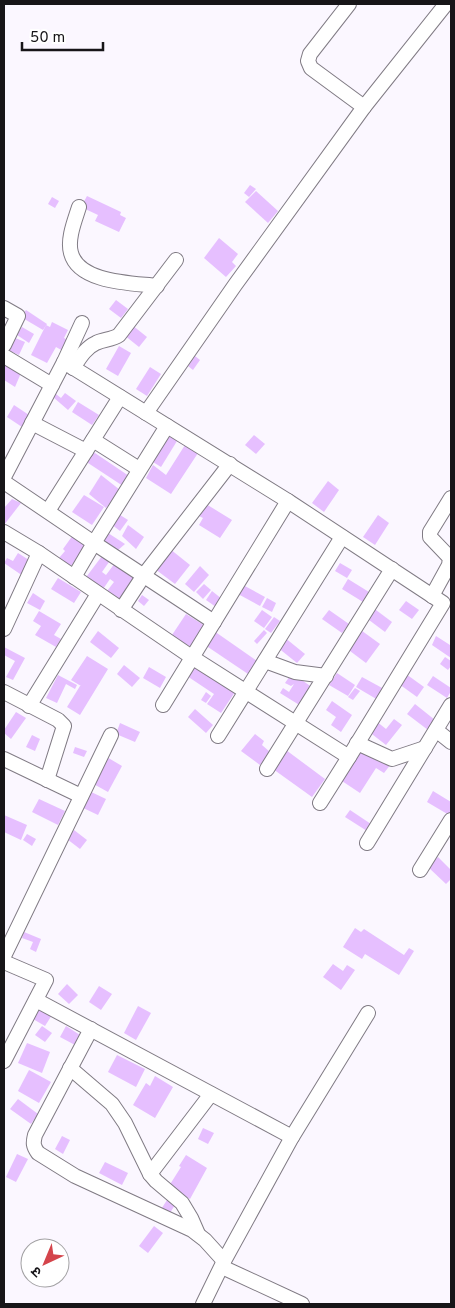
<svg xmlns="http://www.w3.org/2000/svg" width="455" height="1308" font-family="Overpass,'Noto Sans Devanagari',sans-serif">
	<rect width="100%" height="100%" fill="#fbf7ff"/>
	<g fill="#e6bfff">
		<polygon points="250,185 256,189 249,197 244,193"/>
		<polygon points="256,191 278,211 268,223 245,202"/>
		<polygon points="87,196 121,212 120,215 126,218 119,232 95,221 98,215 81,207"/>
		<polygon points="52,197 59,201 55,208 48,204"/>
		<polygon points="219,238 238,254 232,262 236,266 226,277 204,258"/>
		<polygon points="116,300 128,309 121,318 109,309"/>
		<polygon points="26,310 47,324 43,330 21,317"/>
		<polygon points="52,322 68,330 64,338 68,340 63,351 56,347 47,363 31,355 46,325 50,327"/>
		<polygon points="132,325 147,337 139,347 124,335"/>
		<polygon points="22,327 34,334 29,343 17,335"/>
		<polygon points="13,337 25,342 19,355 8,350"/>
		<polygon points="119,346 131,353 118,376 106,369"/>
		<polygon points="195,356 200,360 193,370 188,366"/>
		<polygon points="4,362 21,373 15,387 4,380"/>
		<polygon points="150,367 161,374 147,396 136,389"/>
		<polygon points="65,393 76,401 68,410 53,397 56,394 61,398"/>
		<polygon points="78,402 99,415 92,425 72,412"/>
		<polygon points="14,405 29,415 22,427 7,417"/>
		<polygon points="254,435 265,444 256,454 245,445"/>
		<polygon points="169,436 177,441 161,467 153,462"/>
		<polygon points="185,445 198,453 171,494 146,478 153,465 166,475"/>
		<polygon points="92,451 129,476 123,486 85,461"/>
		<polygon points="101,475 120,490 106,508 89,494"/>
		<polygon points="328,481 339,490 324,512 312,503"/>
		<polygon points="84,495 104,507 92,525 72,512"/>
		<polygon points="12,499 21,503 4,525 4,508"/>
		<polygon points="206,504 232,520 220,538 199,525 203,518 199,516"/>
		<polygon points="117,513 128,520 120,531 111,524"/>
		<polygon points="378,515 389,523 375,545 363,537"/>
		<polygon points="128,525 144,537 136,549 122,536"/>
		<polygon points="108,533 125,544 117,551 101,540"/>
		<polygon points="73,535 87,544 71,566 59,558 65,551 63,549"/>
		<polygon points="170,549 190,565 175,584 155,569"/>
		<polygon points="18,553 32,562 23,576 4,563 7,558 13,561"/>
		<polygon points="102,556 109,562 102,572 106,575 115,563 139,580 122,602 107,591 114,582 110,579 101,592 84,580"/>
		<polygon points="340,563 352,570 347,578 335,571"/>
		<polygon points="200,566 209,575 194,592 185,584"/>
		<polygon points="58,578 81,592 74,603 51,589"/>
		<polygon points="348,579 369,592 363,602 342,589"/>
		<polygon points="204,584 211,590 203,599 196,592"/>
		<polygon points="243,585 265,597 260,606 238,594"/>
		<polygon points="212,591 222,599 216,607 206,600"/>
		<polygon points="33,593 45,601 40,610 27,603"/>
		<polygon points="142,595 149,600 144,606 138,601"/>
		<polygon points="267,598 276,603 272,612 262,607"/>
		<polygon points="406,601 419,610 412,619 399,610"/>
		<polygon points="372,607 392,622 385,632 365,617"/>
		<polygon points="262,610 272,617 264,628 254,621"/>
		<polygon points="329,610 349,624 342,633 322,619"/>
		<polygon points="39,611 61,624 54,635 61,639 56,647 35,635 41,626 33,621"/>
		<polygon points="186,614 207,627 194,649 172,635"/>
		<polygon points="274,617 280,621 271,633 265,629"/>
		<polygon points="358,628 380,644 366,663 346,648"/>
		<polygon points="264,630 267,633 257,644 254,641"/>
		<polygon points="98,631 119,648 111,658 90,642"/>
		<polygon points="214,631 257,661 248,674 205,645"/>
		<polygon points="436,636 450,645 451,642 451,658 432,645"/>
		<polygon points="284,637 305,654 297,663 277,647"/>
		<polygon points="4,647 25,658 13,680 6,677 15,661 4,655"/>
		<polygon points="87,656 108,669 80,715 67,707 80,686 81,686 71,680"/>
		<polygon points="445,657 451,661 451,666 448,670 440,664"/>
		<polygon points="124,665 140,678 132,687 117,674"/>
		<polygon points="195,665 235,692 221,713 207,704 214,694 187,676"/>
		<polygon points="149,667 166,677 160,688 143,678"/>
		<polygon points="292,673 313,688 301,706 280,693 283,688 289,692 294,684 291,686 285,683"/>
		<polygon points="337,673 355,685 348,696 329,685"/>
		<polygon points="406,674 424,687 417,697 399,684"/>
		<polygon points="58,675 77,685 75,689 66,684 57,703 46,698"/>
		<polygon points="433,676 451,688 451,691 447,698 427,685"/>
		<polygon points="362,677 384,689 378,700 356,687"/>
		<polygon points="355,688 360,691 353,700 348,697"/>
		<polygon points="206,692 211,696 206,703 201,700"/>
		<polygon points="332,701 352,715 341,732 331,725 336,717 326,710"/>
		<polygon points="415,704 435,720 428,730 407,714"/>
		<polygon points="195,709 213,725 206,733 188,717"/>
		<polygon points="16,712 26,718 11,739 4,733 4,730"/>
		<polygon points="394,719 402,725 386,745 368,731 376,721 386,729"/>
		<polygon points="120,723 140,732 135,742 116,734"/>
		<polygon points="255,734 264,741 262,745 270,752 260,765 241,751"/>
		<polygon points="32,735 40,739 35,751 26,747"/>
		<polygon points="75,747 87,751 84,757 73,753"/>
		<polygon points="286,750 325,779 312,797 273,769"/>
		<polygon points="359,752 391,764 384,773 376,768 360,793 339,779"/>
		<polygon points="105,756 122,766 108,792 90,782"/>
		<polygon points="87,790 106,799 98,815 79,806"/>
		<polygon points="433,791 451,802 451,811 449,815 427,802"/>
		<polygon points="39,799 65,811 58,825 32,812"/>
		<polygon points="350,810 371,824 367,831 345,817"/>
		<polygon points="4,815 27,825 21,840 4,832"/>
		<polygon points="74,830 87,840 80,849 67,839"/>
		<polygon points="27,834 36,839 32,846 23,840"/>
		<polygon points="438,857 451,870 451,879 446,884 428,867"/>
		<polygon points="355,928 361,932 364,929 404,955 409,948 414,951 399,975 365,954 362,959 343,947"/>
		<polygon points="24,932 41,939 36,952 30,949 33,942 22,938"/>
		<polygon points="333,964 343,971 347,965 355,970 341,990 323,977"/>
		<polygon points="67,984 78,995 69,1004 58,994"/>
		<polygon points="99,986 112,994 101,1010 89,1002"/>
		<polygon points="138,1006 151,1013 136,1040 124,1033"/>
		<polygon points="39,1007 52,1015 45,1026 33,1019"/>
		<polygon points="42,1026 52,1033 45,1042 35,1035"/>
		<polygon points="66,1026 80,1035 75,1045 60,1037"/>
		<polygon points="27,1043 50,1052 42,1073 18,1063"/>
		<polygon points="117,1055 145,1069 136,1087 108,1072"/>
		<polygon points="29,1070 51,1082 39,1103 18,1091"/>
		<polygon points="155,1076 173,1087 155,1118 133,1105 146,1083 150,1086"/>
		<polygon points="18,1099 38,1114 31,1124 10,1109"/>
		<polygon points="203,1128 214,1133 208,1144 198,1139"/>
		<polygon points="62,1136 70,1140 63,1154 55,1149"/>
		<polygon points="17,1154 28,1159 16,1182 6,1177"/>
		<polygon points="186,1155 207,1168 190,1199 169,1186 181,1167 179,1166"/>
		<polygon points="105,1162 128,1173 122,1185 99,1173"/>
		<polygon points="167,1200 175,1205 168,1216 160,1211"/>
		<polygon points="154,1226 163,1233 148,1253 139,1246"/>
	</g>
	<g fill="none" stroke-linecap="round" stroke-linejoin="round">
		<defs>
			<g id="minor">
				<polyline points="349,4 310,54 308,61 311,68 364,107"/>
				<path d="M79 207C75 220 67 239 71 253 79 283 132 283 157 286"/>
				<polyline points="4,308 18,316 4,345"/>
				<polyline points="4,356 52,385 4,477"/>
				<polyline points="64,362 82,323"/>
				<path d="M73 368C79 359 85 348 96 343 104 339 112 340 119 335L176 260"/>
				<polyline points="146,413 235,285 364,107 446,4"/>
				<polyline points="32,423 86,451"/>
				<polyline points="167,426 94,543 214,622"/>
				<polyline points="93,440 139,469"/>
				<polyline points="4,482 94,543 74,577"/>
				<polyline points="48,511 120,397"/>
				<polyline points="4,532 39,553 193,658 349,757 443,603 288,501 64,362 52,385"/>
				<polyline points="432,596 449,565 450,558 430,537 430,532 451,498"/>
				<polyline points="121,610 144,575 230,464"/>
				<polyline points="4,629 39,553"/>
				<polyline points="265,661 295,672 326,676"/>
				<polyline points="4,692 58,720 64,726 47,780"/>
				<polyline points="163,705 288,501"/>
				<polyline points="29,706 98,594"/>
				<polyline points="436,730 451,742"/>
				<polyline points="218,736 342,537"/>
				<polyline points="357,743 392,759 425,748"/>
				<polyline points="4,759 81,796"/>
				<polyline points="267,769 392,569"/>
				<polyline points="320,803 349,757"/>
				<polyline points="367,843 451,705"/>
				<polyline points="420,870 451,820"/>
				<polyline points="4,956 111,735"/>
				<polyline points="4,962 46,980 4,1061"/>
				<polyline points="36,1000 292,1137 224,1261 203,1304"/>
				<path d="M91 1029 35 1135C33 1143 33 1146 38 1153L75 1176 192 1230 205 1240 224 1261"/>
				<polyline points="70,1068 112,1104 125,1123 150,1174 156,1181 182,1203 191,1218 198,1234"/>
				<polyline points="292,1137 368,1013"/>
				<polyline points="150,1174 211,1094"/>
				<polyline points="222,1267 302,1304"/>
			</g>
		</defs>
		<use href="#minor" stroke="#807b84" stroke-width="16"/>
		<use href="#minor" stroke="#fff" stroke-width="14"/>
	</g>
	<rect width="455" height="1308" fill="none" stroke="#171518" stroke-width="10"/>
	<g transform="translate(45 1263) rotate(224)"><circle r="24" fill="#ffffff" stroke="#a2a1a3"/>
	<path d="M0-4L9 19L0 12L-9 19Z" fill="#d4444b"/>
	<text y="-8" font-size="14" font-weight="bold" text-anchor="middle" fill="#171518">उ</text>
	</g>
	<path d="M22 42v8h81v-8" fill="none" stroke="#171518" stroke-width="2.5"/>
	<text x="30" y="42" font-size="15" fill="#171518" stroke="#ffffff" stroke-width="4" paint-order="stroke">50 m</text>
</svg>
